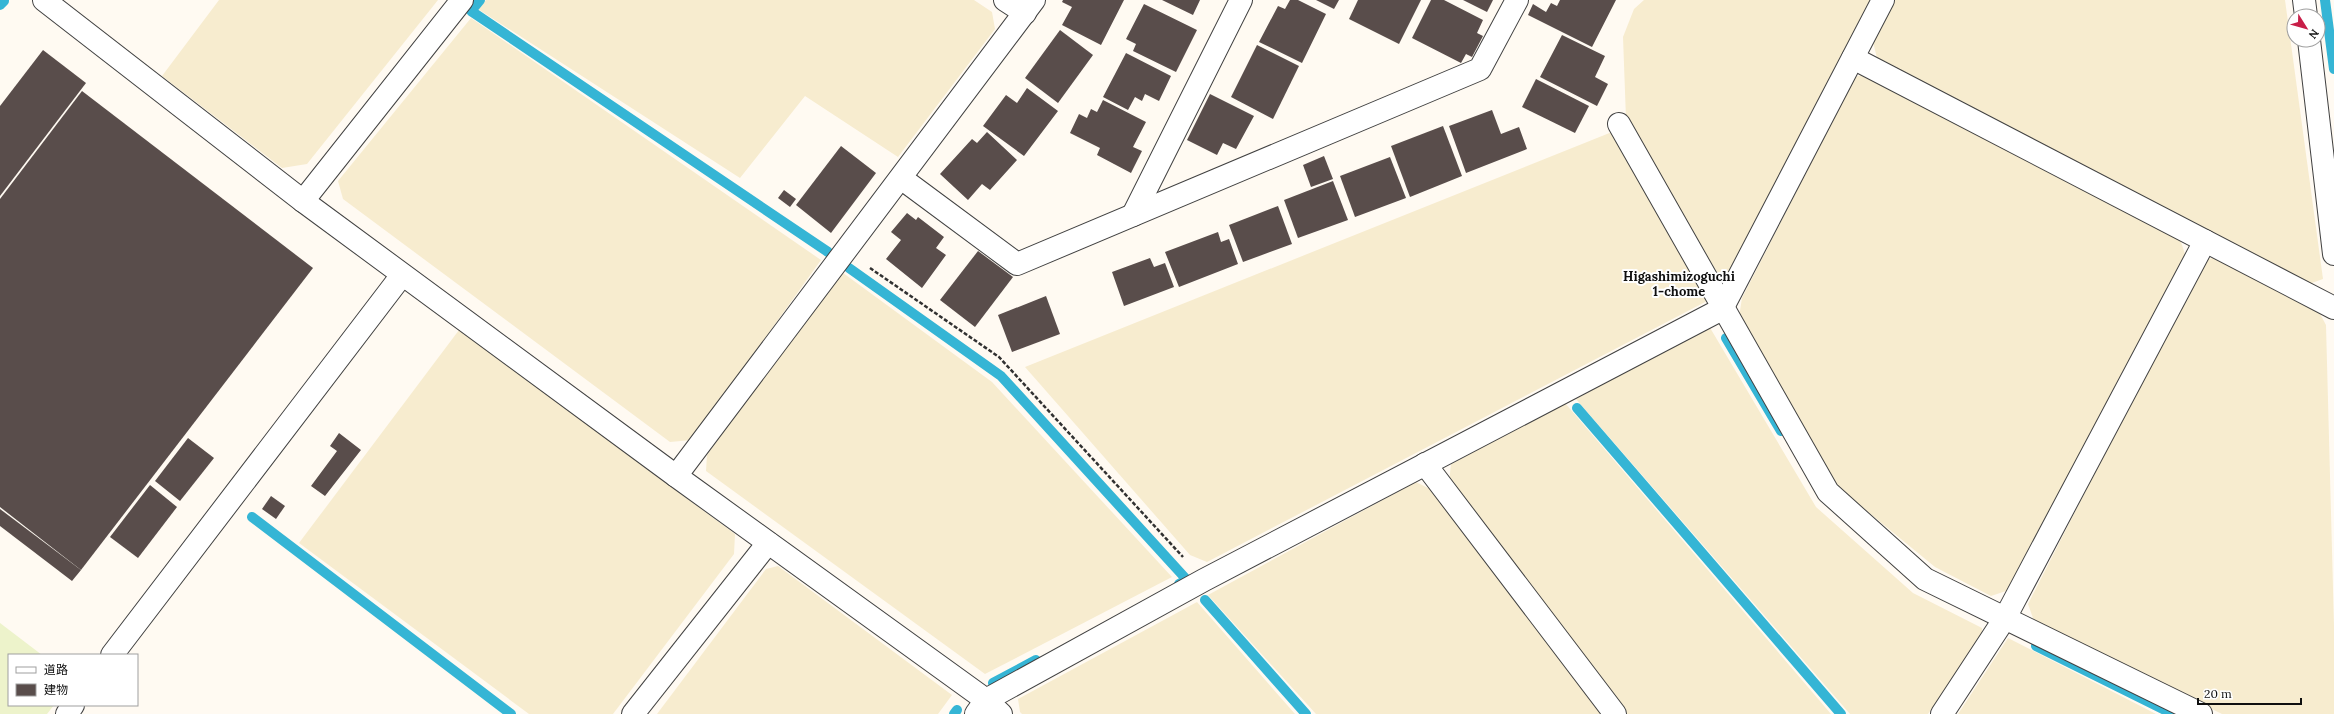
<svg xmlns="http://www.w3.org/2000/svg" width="2334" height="714" font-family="Lora,'Noto Sans JP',serif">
	<rect width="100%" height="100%" fill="#fffaf2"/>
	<g fill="#f7eccf">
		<polygon points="219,0 438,0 307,164 282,168 162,76"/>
		<polygon points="486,0 974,0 992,12 995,29 898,157 805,96 740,178 478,9"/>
		<polygon points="1644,0 1871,0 1731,274 1721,279 1626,119 1623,37 1634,9"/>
		<polygon points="1895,0 2285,0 2323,279 2309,284 1877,58 1873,42"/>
		<polygon points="471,18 821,260 692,440 670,442 343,199 338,181"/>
		<polygon points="1868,73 2179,236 2185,254 2009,590 1991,596 1935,567 1839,488 1739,317 1742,298 1855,77"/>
		<polygon points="1612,132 1707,301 1207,562 1190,555 1025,367"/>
		<polygon points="2219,256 2318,310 2326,325 2334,626 2334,714 2222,714 2034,621 2028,604 2203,261"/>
		<polygon points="839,270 992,382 1172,577 985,674 706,471 707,455"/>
		<polygon points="1709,326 1816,507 1913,593 1982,628 1982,636 1928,714 1850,714 1576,399"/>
		<polygon points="459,330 735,534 734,554 613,714 529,714 299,543"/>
		<polygon points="1565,403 1831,714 1627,714 1449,483 1451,464"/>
		<polygon points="1416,482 1432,490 1604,714 1316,714 1208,595"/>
		<polygon points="778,566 952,695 938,714 657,714 766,569"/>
		<polygon points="1197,602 1295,714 1022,714 1020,712 1018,699"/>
		<polygon points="2008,638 2156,714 1958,714"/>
	</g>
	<polygon fill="#edf3cb" points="0,623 42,655 9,655 9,705 54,705 47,714 0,714"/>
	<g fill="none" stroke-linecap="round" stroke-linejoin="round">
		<g stroke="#35b5d5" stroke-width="10">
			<polyline points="480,0 471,11 828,252"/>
			<polyline points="2325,0 2334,69"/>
			<polyline points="0,5 4,1"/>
			<polyline points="849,268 1001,376 1187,580 1179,584"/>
			<polyline points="1726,338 1781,431"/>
			<polyline points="1577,408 1841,714"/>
			<polyline points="252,517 511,714"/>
			<polyline points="1205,600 1306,714"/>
			<polyline points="2036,646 2173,714"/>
			<polyline points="993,683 1036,660"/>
			<polyline points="954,714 957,710"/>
		</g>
	</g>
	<g fill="#594d4b">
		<polygon points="1063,0 1124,0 1101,45 1062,25 1072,7 1062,2"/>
		<polygon points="1162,0 1200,0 1193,15"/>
		<polygon points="1290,0 1298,0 1326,14 1302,63 1259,42 1278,6 1285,9"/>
		<polygon points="1316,0 1339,0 1334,9"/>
		<polygon points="1358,0 1421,0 1399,44 1349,19"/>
		<polygon points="1431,0 1444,0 1483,20 1477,33 1483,36 1472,57 1466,54 1461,63 1412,38"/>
		<polygon points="1463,0 1493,0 1487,12"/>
		<polygon points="1560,0 1616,0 1592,47 1528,15 1533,4 1546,12 1551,3 1557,6"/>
		<polygon points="1144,4 1197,30 1176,72 1133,51 1136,44 1126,39"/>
		<polygon points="1060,30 1093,55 1058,103 1025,78"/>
		<polygon points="1562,35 1605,56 1595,77 1608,84 1597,106 1540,77"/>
		<polygon points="1257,45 1299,66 1273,119 1231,97"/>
		<polygon points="43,50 86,83 0,196 0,106"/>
		<polygon points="1126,53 1171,76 1159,101 1145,94 1142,101 1135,97 1128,110 1103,97"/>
		<polygon points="1536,79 1589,106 1575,133 1522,107"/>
		<polygon points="1027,88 1058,111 1024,156 983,126 1006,95 1017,103"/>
		<polygon points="82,91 313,268 81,570 0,507 0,199"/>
		<polygon points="1210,94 1254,116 1236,149 1223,143 1217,155 1187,140"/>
		<polygon points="1103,100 1146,122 1133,147 1142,151 1131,173 1097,155 1100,148 1070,133 1079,114 1087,118 1091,109 1097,112"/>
		<polygon points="1492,110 1501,134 1519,127 1527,149 1466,173 1449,126"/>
		<polygon points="1443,126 1462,176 1410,197 1391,146"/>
		<polygon points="987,132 1017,160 990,190 982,184 968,200 940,174 972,139 977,143"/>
		<polygon points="841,146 876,173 831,233 796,205"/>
		<polygon points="1324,156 1333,179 1311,187 1303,165"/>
		<polygon points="1390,157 1406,198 1355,217 1340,176"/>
		<polygon points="1333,181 1348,220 1298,238 1284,200"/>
		<polygon points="784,190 796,199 790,207 778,198"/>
		<polygon points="1278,206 1292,244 1243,262 1229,225"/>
		<polygon points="907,213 916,220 918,217 944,237 936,248 946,255 922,288 886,259 901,240 891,232"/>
		<polygon points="1218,232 1221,242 1229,239 1238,264 1179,287 1165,252"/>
		<polygon points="978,251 1013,277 975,327 940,300"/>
		<polygon points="1150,258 1154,267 1165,263 1174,287 1124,306 1112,272"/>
		<polygon points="1046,296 1060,334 1012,352 998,315"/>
		<polygon points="339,433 361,450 325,496 311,486 337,451 330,446"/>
		<polygon points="188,438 214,458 180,501 155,481"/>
		<polygon points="150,485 177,507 138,558 110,537"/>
		<polygon points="271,496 285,506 276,519 262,509"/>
		<polygon points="0,509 81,570 72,581 0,526"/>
	</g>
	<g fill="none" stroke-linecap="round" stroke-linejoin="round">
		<defs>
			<g id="street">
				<polyline points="44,0 303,201 676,476 986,700 1001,714"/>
				<polyline points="1005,0 1025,13"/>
				<polyline points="2304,0 2306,16"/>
				<polyline points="2309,40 2334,254"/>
				<polyline points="1853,58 2334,308"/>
				<polyline points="1619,124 1828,492 1925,579 2201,714"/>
				<polyline points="901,178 1017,264 1480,69 1517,0"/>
				<polyline points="303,201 462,0"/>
				<polyline points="1133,215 1241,0"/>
				<polyline points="1425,464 1615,714"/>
				<polyline points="676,476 1034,0"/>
				<polyline points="112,655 402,275"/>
				<polyline points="67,714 73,705"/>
				<polyline points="633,714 768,543"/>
				<polyline points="976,714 986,700 1204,580 1722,309 1883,0"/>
				<polyline points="1942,714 2005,618 2205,241"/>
			</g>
		</defs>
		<use href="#street" stroke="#424242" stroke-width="24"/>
		<polyline stroke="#313131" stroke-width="2.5" stroke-dasharray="4 2" stroke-linecap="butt" points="870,268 999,357 1183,557"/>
		<use href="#street" stroke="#fff" stroke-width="22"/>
	</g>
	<g text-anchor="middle" stroke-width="4" stroke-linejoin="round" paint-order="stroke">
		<g font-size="13" font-weight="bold" fill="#0f0f0f" stroke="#fff">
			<text x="1679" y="281">Higashimizoguchi<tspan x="1679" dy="15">1-chome</tspan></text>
		</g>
	</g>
	<rect x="8" y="654" width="130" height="52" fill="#ffffff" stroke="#9f9f9f"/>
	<rect x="16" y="667" width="20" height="6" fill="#ffffff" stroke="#9f9f9f"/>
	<text x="44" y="674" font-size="12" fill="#0f0f0f">道路</text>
	<rect x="16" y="684" width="20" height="12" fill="#594d4b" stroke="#9f9f9f"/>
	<text x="44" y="694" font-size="12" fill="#0f0f0f">建物</text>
	<g transform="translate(2306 28) rotate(127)"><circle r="19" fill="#ffffff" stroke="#9f9f9f"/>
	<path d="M0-3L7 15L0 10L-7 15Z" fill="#c81e48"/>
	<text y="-6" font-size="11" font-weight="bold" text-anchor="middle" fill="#0f0f0f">N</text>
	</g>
	<path d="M2198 698v6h103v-6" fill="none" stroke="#0f0f0f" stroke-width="2"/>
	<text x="2204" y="698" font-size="12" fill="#0f0f0f" stroke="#ffffff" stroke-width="3" paint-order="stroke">20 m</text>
</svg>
